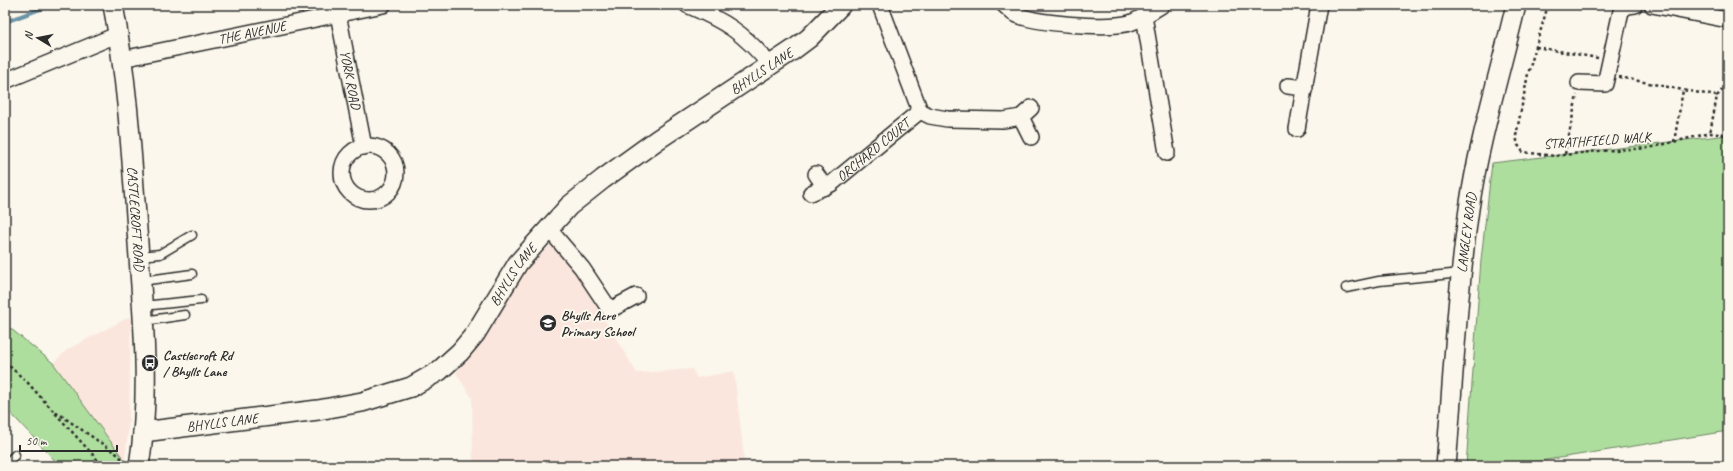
<svg xmlns="http://www.w3.org/2000/svg" width="1733" height="471" font-family="Caveat,sans-serif">
	<rect width="100%" height="100%" fill="#fbf7ec"/>
	<filter id="ink" filterUnits="userSpaceOnUse"><feTurbulence type="fractalNoise" baseFrequency=".025" numOctaves="2"/><feDisplacementMap in="SourceGraphic" scale="8" xChannelSelector="R" yChannelSelector="G"/><feConvolveMatrix kernelMatrix="1 2 1 2 8 2 1 2 1" color-interpolation-filters="sRGB"/></filter>
	<g filter="url(#ink)">
		<g fill="#fbe6dd">
			<polygon points="550,245 561,249 637,373 692,369 697,378 734,371 745,466 473,466 472,398 456,373 519,276"/>
			<polygon points="131,316 129,421 125,461 53,363 68,349"/>
		</g>
		<g fill="#aede9e" stroke="#6c8464">
			<polygon points="1728,135 1728,431 1509,466 1466,466 1481,260 1492,163"/>
			<polygon points="5,324 53,363 125,461 124,466 60,466 5,407"/>
		</g>
		<g fill="none" stroke-linecap="round" stroke-linejoin="round">
			<polyline stroke="#6c94a7" stroke-width="4" points="5,22 51,5"/>
			<defs>
				<g id="service">
					<polyline points="139,256 160,254 192,235"/>
					<polyline points="141,281 192,274"/>
					<polyline points="1346,288 1379,281 1462,273"/>
					<polyline points="143,306 201,300"/>
					<polyline points="144,321 185,315"/>
					<polyline points="5,465 15,455"/>
				</g>
				<g id="minor">
					<path d="M687 5C725 21 744 33 770 65"/>
					<polyline points="880,5 920,111 930,116 947,119 1004,120 1021,117 1031,108"/>
					<path d="M1004 5C1007 7 1010 11 1013 13 1032 24 1108 29 1130 23 1141 19 1152 11 1162 5"/>
					<polyline points="1652,5 1728,20"/>
					<path id="s1" d="M338 14 364 147"/>
					<polyline points="1144,16 1167,153"/>
					<path id="s2" d="M122 59 383 5"/>
					<polyline points="5,81 119,34"/>
					<polyline points="1579,83 1605,84 1621,11 1627,6 1635,5"/>
					<polyline points="1288,86 1305,88"/>
					<polyline points="1021,117 1031,137"/>
					<polyline points="1297,129 1319,5"/>
					<circle cx="369" cy="173" r="27"/>
					<polyline points="816,174 825,187"/>
					<path id="s3" d="M811 193 831 184 920 111"/>
					<polyline points="548,228 582,268 610,310 636,296"/>
				</g>
				<g id="tertiary">
					<path id="s4" d="M113 5C128 83 132 163 138 243 143 317 151 392 139 466"/>
					<path id="s5" d="M143 432 318 410 362 402 411 387 439 371 460 352 475 334 518 263 569 206 603 179 657 140 793 50 809 38 841 5"/>
					<path id="s6" d="M1446 466C1453 381 1457 294 1469 209 1479 140 1500 73 1516 5"/>
				</g>
			</defs>
			<use href="#service" stroke="#2b2b2b" stroke-width="11"/>
			<use href="#minor" stroke="#2b2b2b" stroke-width="18"/>
			<use href="#tertiary" stroke="#2b2b2b" stroke-width="22"/>
			<g stroke="#2b2b2b" stroke-width="2.5" stroke-dasharray="3 3" stroke-linecap="butt">
				<polyline points="1548,5 1528,74 1516,136 1518,145 1523,152 1555,156 1598,151 1649,148 1710,133 1728,135"/>
				<polyline points="1536,47 1598,58"/>
				<polyline points="1619,77 1683,90"/>
				<polyline points="1717,96 1728,83"/>
				<polyline points="1674,142 1683,90 1717,96 1710,133"/>
				<polyline points="1565,154 1577,95"/>
				<polyline points="5,362 27,382 103,466"/>
				<polyline points="56,412 117,454 125,462"/>
			</g>
			<use href="#service" stroke="#fbf7ec" stroke-width="8"/>
			<use href="#minor" stroke="#fbf7ec" stroke-width="15"/>
			<use href="#tertiary" stroke="#fbf7ec" stroke-width="19"/>
		</g>
	</g>
	<defs>
		<symbol id="school-disc" viewBox="-11 -11 22 22"><circle r="9.5" fill="#2b2b2b" stroke="#fbf7ec"/><path d="M0-5L7-2L0 1L-7-2ZM-4 1L0 2.5L4 1V4Q0 6-4 4Z" fill="#fff"/></symbol>
		<symbol id="bus-disc" viewBox="-11 -11 22 22"><circle r="9.5" fill="#2b2b2b" stroke="#fbf7ec"/><path d="M-5-6H5V4H4V6H2V4H-2V6H-4V4H-5ZM-3.5-4V0h7V-4ZM-3.5 1.2v1.5H-2V1.2ZM2 1.2v1.5H3.5V1.2Z" fill="#fff"/></symbol>
	</defs>
	<g fill-rule="evenodd">
		<use href="#school-disc" x="538" y="313" width="20" height="20"/>
		<use href="#bus-disc" x="140" y="353" width="20" height="20"/>
	</g>
	<g text-anchor="middle" stroke-width="4" stroke-linejoin="round" paint-order="stroke">
		<g font-size="14" fill="#2b2b2b" stroke="#fbf7ec">
			<text dy="5" stroke="none"><textPath href="#s2" startOffset="133">THE AVENUE</textPath></text>
			<text dy="5" stroke="none"><textPath href="#s5" startOffset="751">BHYLLS LANE</textPath></text>
			<text dy="5" stroke="none"><textPath href="#s1" startOffset="67">YORK ROAD</textPath></text>
			<text transform="translate(1597 140) rotate(-4)" y="5">STRATHFIELD WALK</text>
			<text dy="5" stroke="none"><textPath href="#s3" startOffset="76">ORCHARD COURT</textPath></text>
			<text dy="5" stroke="none"><textPath href="#s4" startOffset="215">CASTLECROFT ROAD</textPath></text>
			<text dy="5" stroke="none"><textPath href="#s6" startOffset="234">LANGLEY ROAD</textPath></text>
			<text dy="5" stroke="none"><textPath href="#s5" startOffset="427">BHYLLS LANE</textPath></text>
			<text dy="5" stroke="none"><textPath href="#s5" startOffset="80">BHYLLS LANE</textPath></text>
		</g>
		<g font-size="14" font-weight="bold" fill="#2b2b2b" stroke="#fbf7ec" text-anchor="start">
			<text x="561" y="320">Bhylls Acre<tspan x="561" dy="16">Primary School</tspan></text>
			<text x="163" y="360">Castlecroft Rd<tspan x="163" dy="16">/ Bhylls Lane</tspan></text>
		</g>
	</g>
	<rect width="1733" height="471" fill="none" stroke="#fbf7ec" stroke-width="20"/>
	<rect x="10" y="10" width="1713" height="451" fill="none" stroke="#2b2b2b" stroke-width="1.5" filter="url(#ink)"/>
	<g transform="translate(38 38) rotate(280)" stroke="#fbf7ec" stroke-width="3" paint-order="stroke">
	<path d="M0-3L7 15L0 10L-7 15Z" fill="#2b2b2b"/>
	<text y="-6" font-size="11" font-weight="bold" text-anchor="middle" fill="#2b2b2b">N</text>
	</g>
	<path d="M20 445v6h97v-6" fill="none" stroke="#2b2b2b" stroke-width="2"/>
	<text x="26" y="445" font-size="12" fill="#2b2b2b" stroke="#fbf7ec" stroke-width="3" paint-order="stroke">50 m</text>
</svg>
